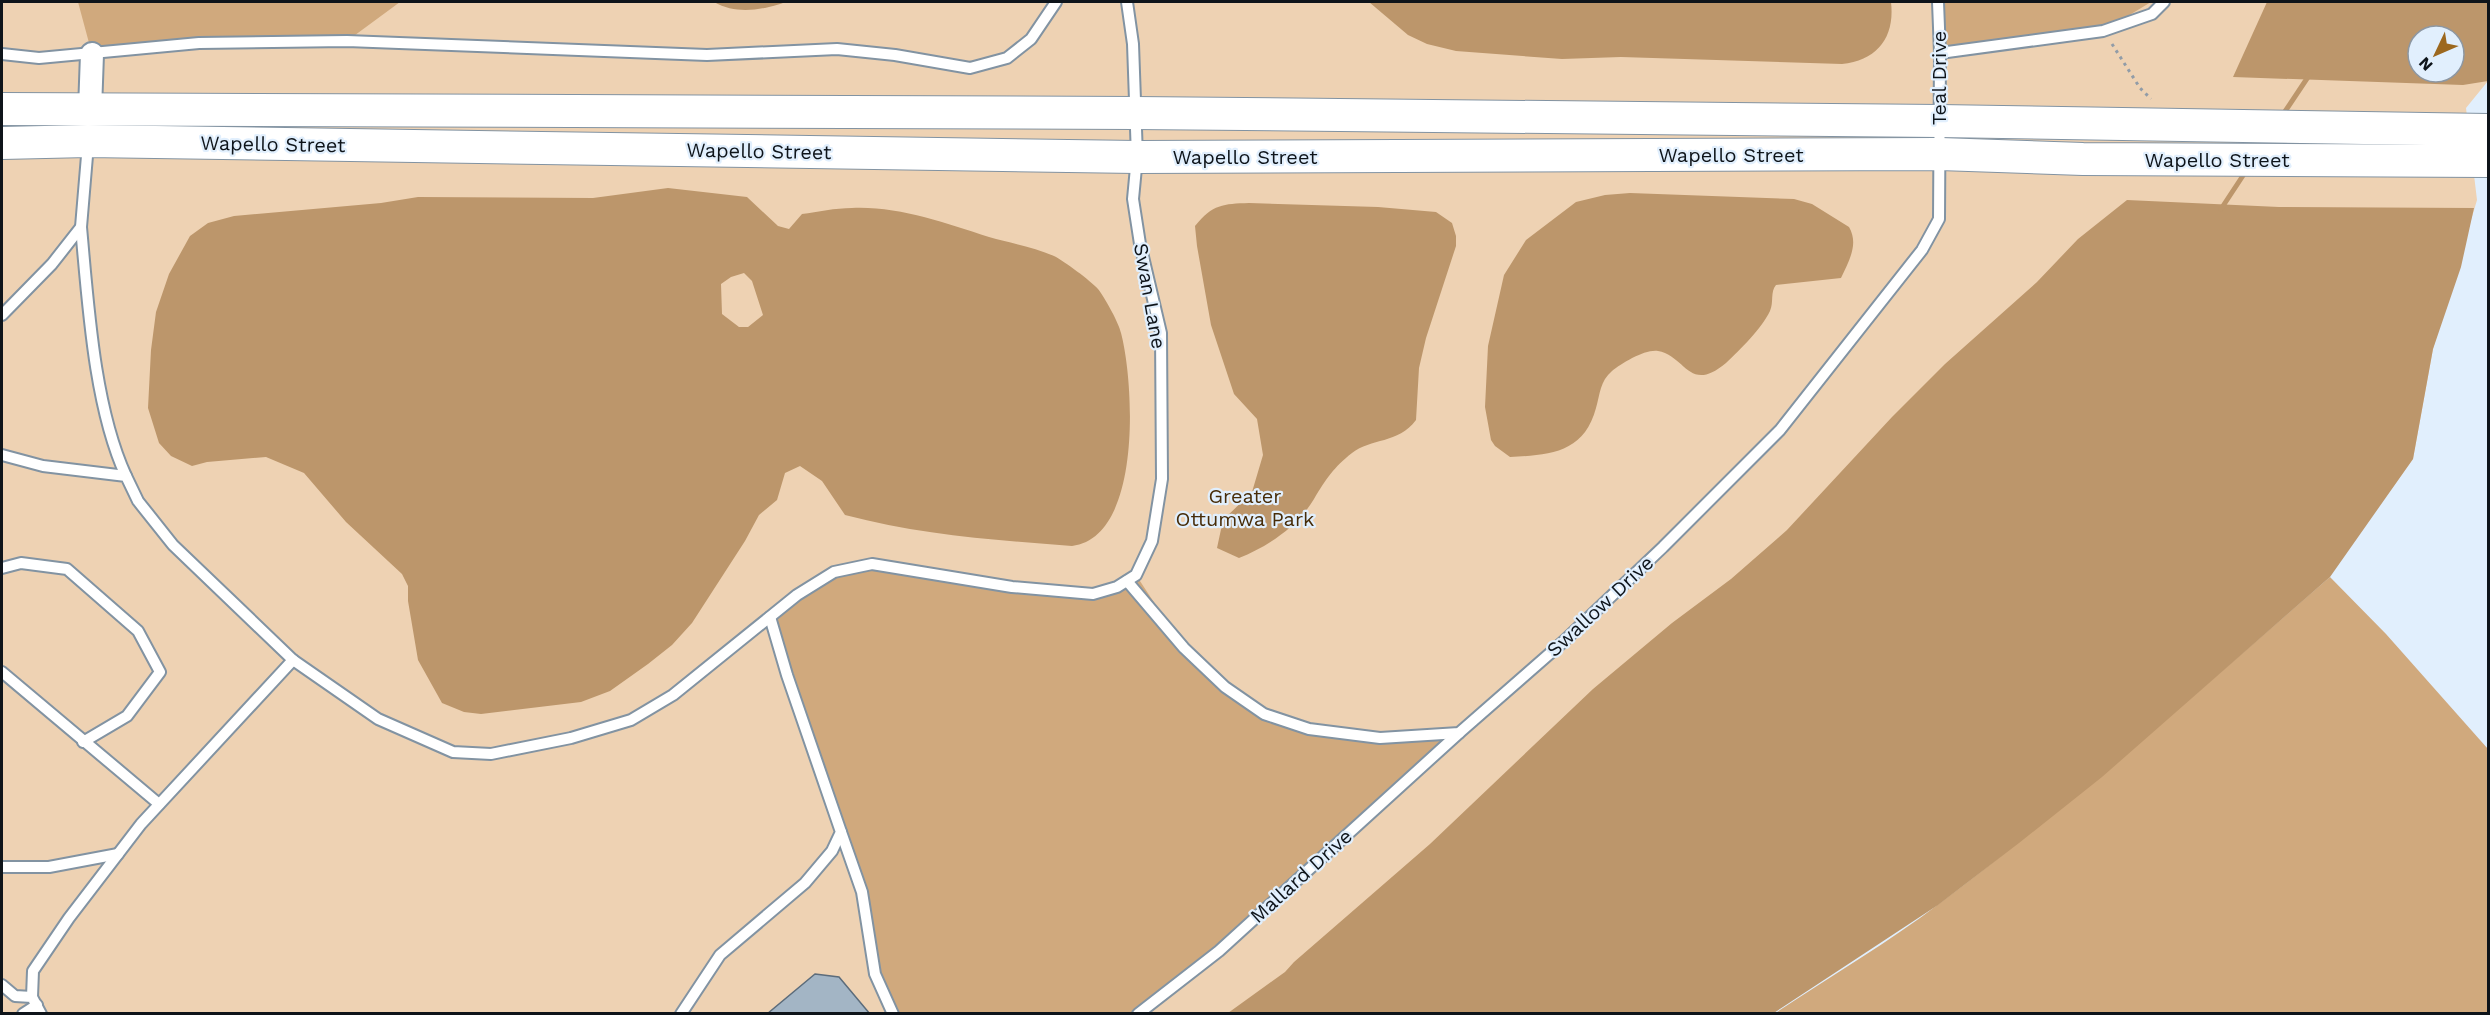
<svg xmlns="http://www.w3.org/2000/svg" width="2490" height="1015" font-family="'Work Sans',sans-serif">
	<rect width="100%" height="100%" fill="#e1effd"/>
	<path fill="#eed2b3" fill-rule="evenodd" d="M2 2H2488V81L2466 108 2477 200 2433 349 2413 459 2390 491 1769 1013 2 1014ZM2418 36H2454V72H2418Z"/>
	<g fill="#d0a97d">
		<polygon points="78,2 400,2 347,41 199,43 92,54"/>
		<polygon points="1938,2 2151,2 2103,31 1940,53"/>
		<polygon points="872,564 1093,594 1136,575 1184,648 1264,714 1309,729 1380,738 1459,733 1219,951 1138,1013 893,1013 875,974 862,891 770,617 834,572"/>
		<path d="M2330 577 2386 634 2488 749V1013L1774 1014C1829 977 1888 943 1940 903 2076 801 2202 688 2330 577Z"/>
	</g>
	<g fill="#bc966b" fill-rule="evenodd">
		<path d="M714 2H786C762 10 737 15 714 2Z"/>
		<path d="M1369 2H1891C1895 37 1878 60 1842 64L1621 57 1562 59 1456 51 1427 44 1408 35Z"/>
		<path d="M2267 2H2488V81L2463 85 2233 77ZM2418 36H2454V72H2418Z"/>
		<path d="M668 188 747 197 778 226 789 229 802 214C818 212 835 208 852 208 899 206 944 223 989 237 1010 243 1034 247 1054 256 1064 261 1091 281 1098 289 1105 298 1119 323 1121 333 1134 382 1143 537 1072 546 994 540 921 535 845 515L822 481 800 466 785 473 777 500 759 515 745 541 692 623 672 645 648 664 610 691 581 702 481 714 464 712 442 703 418 660 408 601V586L402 574 346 522 304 473 266 457 207 462 192 466 171 456 159 443 148 408 151 350 156 312 169 274 190 236 208 223 234 216 381 203 418 197 593 198ZM744 273 752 281 763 315 748 327H739L722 314 721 284 731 277Z"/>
		<path d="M1630 193 1794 199 1812 204 1849 227C1859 244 1849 261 1841 278L1776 285C1770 292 1774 302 1770 311 1762 328 1740 350 1726 363 1689 394 1686 356 1658 351 1645 349 1622 363 1612 371 1600 381 1600 394 1596 408 1584 453 1550 455 1510 457L1495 446 1491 440 1485 407 1488 346 1504 275 1526 240 1576 202 1605 195Z"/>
		<polygon points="2127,200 2279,207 2474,208 2461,267 2433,349 2413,459 2330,577 2102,777 2019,843 1938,905 1774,1013 1228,1013 1285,972 1294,962 1430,844 1593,689 1672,623 1731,579 1787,530 1892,417 1945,364 2037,282 2078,239"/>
		<path d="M1249 203 1378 207 1436 212 1452 223 1456 236V246L1426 338 1419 368 1416 420C1398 444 1371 438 1352 453 1334 467 1326 479 1314 499 1298 526 1269 546 1239 558L1217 548 1223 520 1252 492 1263 455 1257 419 1234 394 1211 325 1197 246 1195 226C1213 204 1223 204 1249 203Z"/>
	</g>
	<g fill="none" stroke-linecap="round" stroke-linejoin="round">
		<g stroke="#bc966b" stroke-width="5">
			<polyline points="2282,116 2310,74"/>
			<polyline points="2221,209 2246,171"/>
		</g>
	</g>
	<polygon fill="#a3b5c5" stroke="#5c6c7b" stroke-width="1.5" points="815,974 839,977 870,1014 767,1014"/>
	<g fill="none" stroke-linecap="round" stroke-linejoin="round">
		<defs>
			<g id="lane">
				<polyline points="1940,53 2103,31 2152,14 2164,2"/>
				<polyline points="2,54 39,58 199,43 347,41 707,55 837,49 895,55 970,68 1007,58 1031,39 1056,2"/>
				<path d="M81 227C88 303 94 407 126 476"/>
				<polyline points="2,315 52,264 81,227 88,144"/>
				<polyline points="2,455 43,466 126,476 138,501 173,545 293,660 378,719 453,752 491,754 571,738 631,720 673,695 797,595 834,572 872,564 1012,587 1093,594 1117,587 1136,575 1152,541 1162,479 1161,333 1140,244 1133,199 1137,157 1133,44 1127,2"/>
				<polyline points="2,568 21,563 67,569 138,631 160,672 127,716 83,742"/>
				<polyline points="1127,581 1184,648 1225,687 1264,714 1309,729 1380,738 1459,733 1563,642 1663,547 1780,430 1922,250 1939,219 1940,53 1938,2"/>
				<polyline points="2,672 159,804"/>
				<polyline points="841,832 862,892 875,974 893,1014"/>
				<polyline points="2,867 49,867 118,854"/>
				<polyline points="2,985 15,996 32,997 41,1014"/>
				<polyline points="32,997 33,971 69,918 141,824 293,660"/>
				<polyline points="23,1014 37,1005"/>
				<polyline points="681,1014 720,955 805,883 832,851 841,832 787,675 770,617"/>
				<polyline points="1138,1014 1219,951 1459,733"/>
			</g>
			<polyline id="street" points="90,110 92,54"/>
			<g id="secondary">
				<polyline points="2,109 1135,113 1939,121 2488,130"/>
				<polyline points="2,143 88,141 1137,157 1940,154 2083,159 2488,161"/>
			</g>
		</defs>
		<use href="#lane" stroke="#8293a2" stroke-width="14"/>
		<use href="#street" stroke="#8293a2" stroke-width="26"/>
		<use href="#secondary" stroke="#8293a2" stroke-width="34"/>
		<polyline stroke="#919ca7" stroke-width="3" stroke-dasharray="3 4.5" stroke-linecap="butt" points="2112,44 2140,88 2151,99"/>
		<use href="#lane" stroke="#fff" stroke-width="10"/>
		<use href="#street" stroke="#fff" stroke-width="22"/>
		<use href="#secondary" stroke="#fff" stroke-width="32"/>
	</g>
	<g text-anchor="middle" stroke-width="4.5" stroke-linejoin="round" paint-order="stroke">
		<g font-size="20" fill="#0e141a" stroke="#e1effd">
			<text transform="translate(1939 78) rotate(-90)" y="7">Teal Drive</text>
			<text transform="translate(273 144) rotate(1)" y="7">Wapello Street</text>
			<text transform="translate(759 151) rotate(1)" y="7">Wapello Street</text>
			<text x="1731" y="162">Wapello Street</text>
			<text x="1245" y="164">Wapello Street</text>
			<text x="2217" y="167">Wapello Street</text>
			<text transform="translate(1150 296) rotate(80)" y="7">Swan Lane</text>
			<text transform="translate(1600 606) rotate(-43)" y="7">Swallow Drive</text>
			<text transform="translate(1301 876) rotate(-42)" y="7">Mallard Drive</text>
		</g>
		<g font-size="20" fill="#472c08" stroke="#e1effd">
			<text x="1245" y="503">Greater<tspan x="1245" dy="23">Ottumwa Park</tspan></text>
		</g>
	</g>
	<rect width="2490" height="1015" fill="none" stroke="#0e141a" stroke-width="6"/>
	<g transform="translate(2436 54) rotate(226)"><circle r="28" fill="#e1effd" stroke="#8d97a2" stroke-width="1.5"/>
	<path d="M0-4.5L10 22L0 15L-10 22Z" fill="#9c681f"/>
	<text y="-9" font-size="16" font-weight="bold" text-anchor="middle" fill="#0e141a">N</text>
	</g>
</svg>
